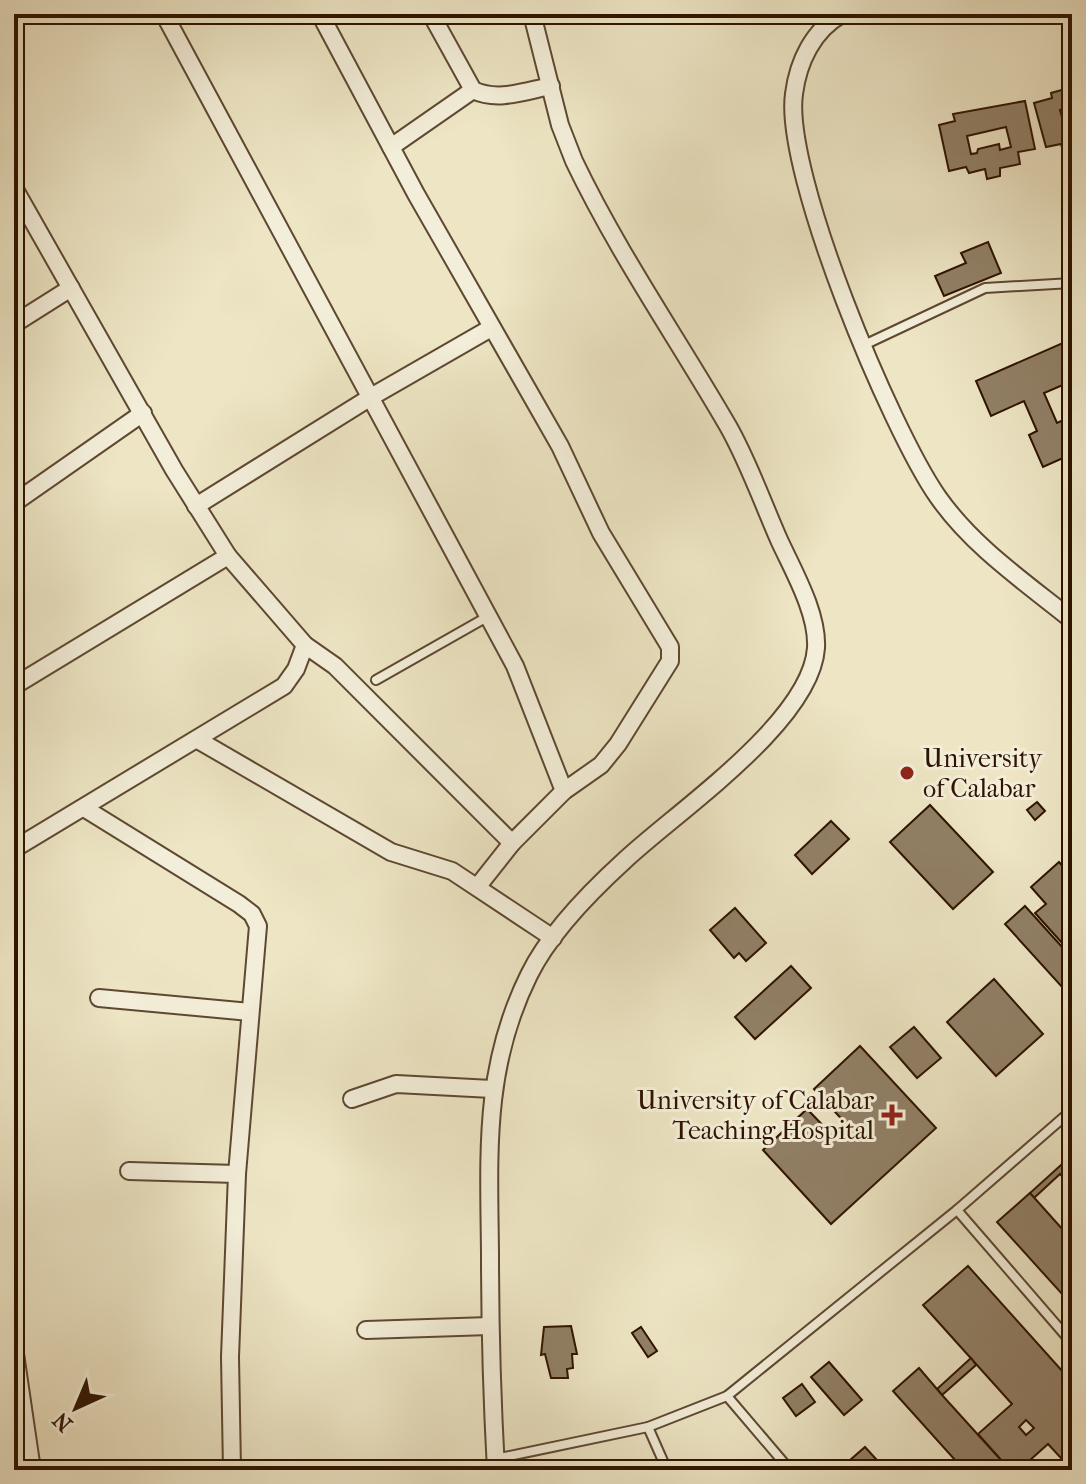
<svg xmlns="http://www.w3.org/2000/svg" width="1086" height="1484" font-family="'IM FELL French Canon',serif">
	<rect width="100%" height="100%" fill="#ede5c4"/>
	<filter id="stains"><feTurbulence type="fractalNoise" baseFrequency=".0025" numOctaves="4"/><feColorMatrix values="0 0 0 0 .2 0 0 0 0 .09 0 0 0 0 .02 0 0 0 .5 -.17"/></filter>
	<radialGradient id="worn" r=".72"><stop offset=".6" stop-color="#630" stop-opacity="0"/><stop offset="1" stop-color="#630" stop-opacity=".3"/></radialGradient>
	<g fill="#918066" stroke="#2e1300" stroke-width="2" fill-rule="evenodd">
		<polygon points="1072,87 1072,107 1060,110 1066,131 1072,129 1072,122 1072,148 1063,151 1061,144 1046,147 1034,103 1052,98 1051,93"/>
		<path d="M1025 101 1035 149 1018 152 1020 164 1000 168V176L987 179 985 169 969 173 966 167 949 171 939 125 955 121 953 114ZM1006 127 1011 147 1000 150 999 144 978 149 977 153 971 154 967 136Z"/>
		<polygon points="988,242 1001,273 944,296 935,276 966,263 961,253"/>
		<polygon points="1072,339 1072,381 1044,393 1057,423 1072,416 1072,454 1043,467 1029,435 1037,431 1024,401 991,416 976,381"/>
		<polygon points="1037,802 1045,811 1035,820 1027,810"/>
		<polygon points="930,805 993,872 953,909 890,842"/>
		<polygon points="831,821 849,839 812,874 795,855"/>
		<polygon points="1059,862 1072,877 1071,953 1035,913 1046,904 1031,887"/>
		<polygon points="1025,906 1072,958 1072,998 1005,924"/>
		<polygon points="735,908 766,943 746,961 739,953 734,958 710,930"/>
		<polygon points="791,966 811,988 755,1039 735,1017"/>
		<polygon points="994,979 1043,1034 996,1076 947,1022"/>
		<polygon points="914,1027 941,1058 917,1078 890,1047"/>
		<polygon points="860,1046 936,1128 831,1224 763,1150 807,1109 835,1138 848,1126 814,1089"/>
		<polygon points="1072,1155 1072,1164 1067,1169 1072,1174 1072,1187 1060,1174 1034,1198 1030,1193"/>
		<polygon points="1030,1193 1072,1240 1072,1305 997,1222"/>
		<path d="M968 1266 1072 1382V1470L1048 1444 1019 1470H1010L978 1434 1012 1404 923 1305ZM1026 1420 1034 1428 1026 1435 1019 1427Z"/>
		<polygon points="571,1326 577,1354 572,1354 573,1368 567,1369 568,1378 551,1378 545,1354 541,1355 544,1327"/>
		<polygon points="641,1327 657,1351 648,1357 632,1333"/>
		<polygon points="971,1358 976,1365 942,1395 937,1389"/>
		<polygon points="829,1362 862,1400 844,1415 811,1377"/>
		<polygon points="919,1368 942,1395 1010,1470 964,1470 893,1391"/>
		<polygon points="802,1384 815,1402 796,1416 783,1398"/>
		<polygon points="865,1447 886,1470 845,1470 842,1467"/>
	</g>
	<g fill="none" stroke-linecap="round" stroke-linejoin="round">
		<defs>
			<g id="lane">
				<polyline points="864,345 985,288 1072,283"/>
				<polyline points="376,680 487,617"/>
				<polyline points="957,1210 1072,1343"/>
				<polyline points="727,1396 790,1470"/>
				<polyline points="648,1427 667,1470"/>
				<polyline points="495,1459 648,1427 727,1396 957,1210 1072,1110"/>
			</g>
			<g id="street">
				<polyline points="164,14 515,666 564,791"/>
				<polyline points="320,14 416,194 560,446 601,533 670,647 670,661 618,744 601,765 564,791 512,843 478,886"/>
				<path d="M431 14 473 90C498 102 525 91 551 86"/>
				<path d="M842 14C813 30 798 62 794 94 783 172 891 430 938 497 973 547 1025 582 1072 620"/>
				<polyline points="391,147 473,90"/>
				<polyline points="14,188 174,470 228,556 305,645 335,666 512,843"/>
				<polyline points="14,324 71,288"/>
				<polyline points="14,503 143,413"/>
				<polyline points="196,506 371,397 491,328"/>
				<polyline points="14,686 228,556"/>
				<polyline points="198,740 391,852 452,871 553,938"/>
				<polyline points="84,808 239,904 252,914 258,926 237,1174 230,1357 232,1470"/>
				<polyline points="14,849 284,686 296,669 305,645"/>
				<polyline points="99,998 250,1012"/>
				<polyline points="352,1099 396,1084 492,1089"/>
				<polyline points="129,1171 237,1174"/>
				<polyline points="366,1330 490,1326"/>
				<polyline points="14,1347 32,1470"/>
				<path d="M496 1470C492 1398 490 1326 490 1253 489 1153 483 1068 529 975 549 934 590 892 624 861 676 812 811 722 816 648 818 614 794 572 780 542 763 504 749 463 728 426 677 338 618 253 574 161L560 125 532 14"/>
			</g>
		</defs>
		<use href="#lane" stroke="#5e4831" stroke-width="12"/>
		<use href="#street" stroke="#5e4831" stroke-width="20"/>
		<use href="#lane" stroke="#f3eed9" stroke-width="8"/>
		<use href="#street" stroke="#f3eed9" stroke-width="16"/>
	</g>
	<g fill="#8f2418" stroke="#f3eed9" stroke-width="3">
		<circle cx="907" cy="773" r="8"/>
		<path d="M888 1103h8v8h8v8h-8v8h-8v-8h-8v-8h8z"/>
	</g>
	<g text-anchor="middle" stroke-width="6" stroke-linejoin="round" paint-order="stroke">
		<g font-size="26" fill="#2e1300" stroke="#f3eed9" text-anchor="start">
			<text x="923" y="767">University<tspan x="923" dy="30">of Calabar</tspan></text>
			<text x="874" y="1109" text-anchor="end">University of Calabar<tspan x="874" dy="30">Teaching Hospital</tspan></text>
		</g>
	</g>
	<rect width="1086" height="1484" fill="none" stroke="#ede5c4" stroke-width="48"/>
	<rect x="16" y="16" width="1054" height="1452" fill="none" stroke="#2e1300" stroke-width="4"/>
	<rect x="24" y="24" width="1038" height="1436" fill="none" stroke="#2e1300" stroke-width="2"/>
	<g transform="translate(76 1408) rotate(224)" stroke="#f3eed9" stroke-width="6" paint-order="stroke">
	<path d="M0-6L14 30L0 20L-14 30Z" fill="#2e1300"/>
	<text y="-12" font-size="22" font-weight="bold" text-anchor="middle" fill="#2e1300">N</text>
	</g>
	<rect width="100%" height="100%" filter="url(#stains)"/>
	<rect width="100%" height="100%" fill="url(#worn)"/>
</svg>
